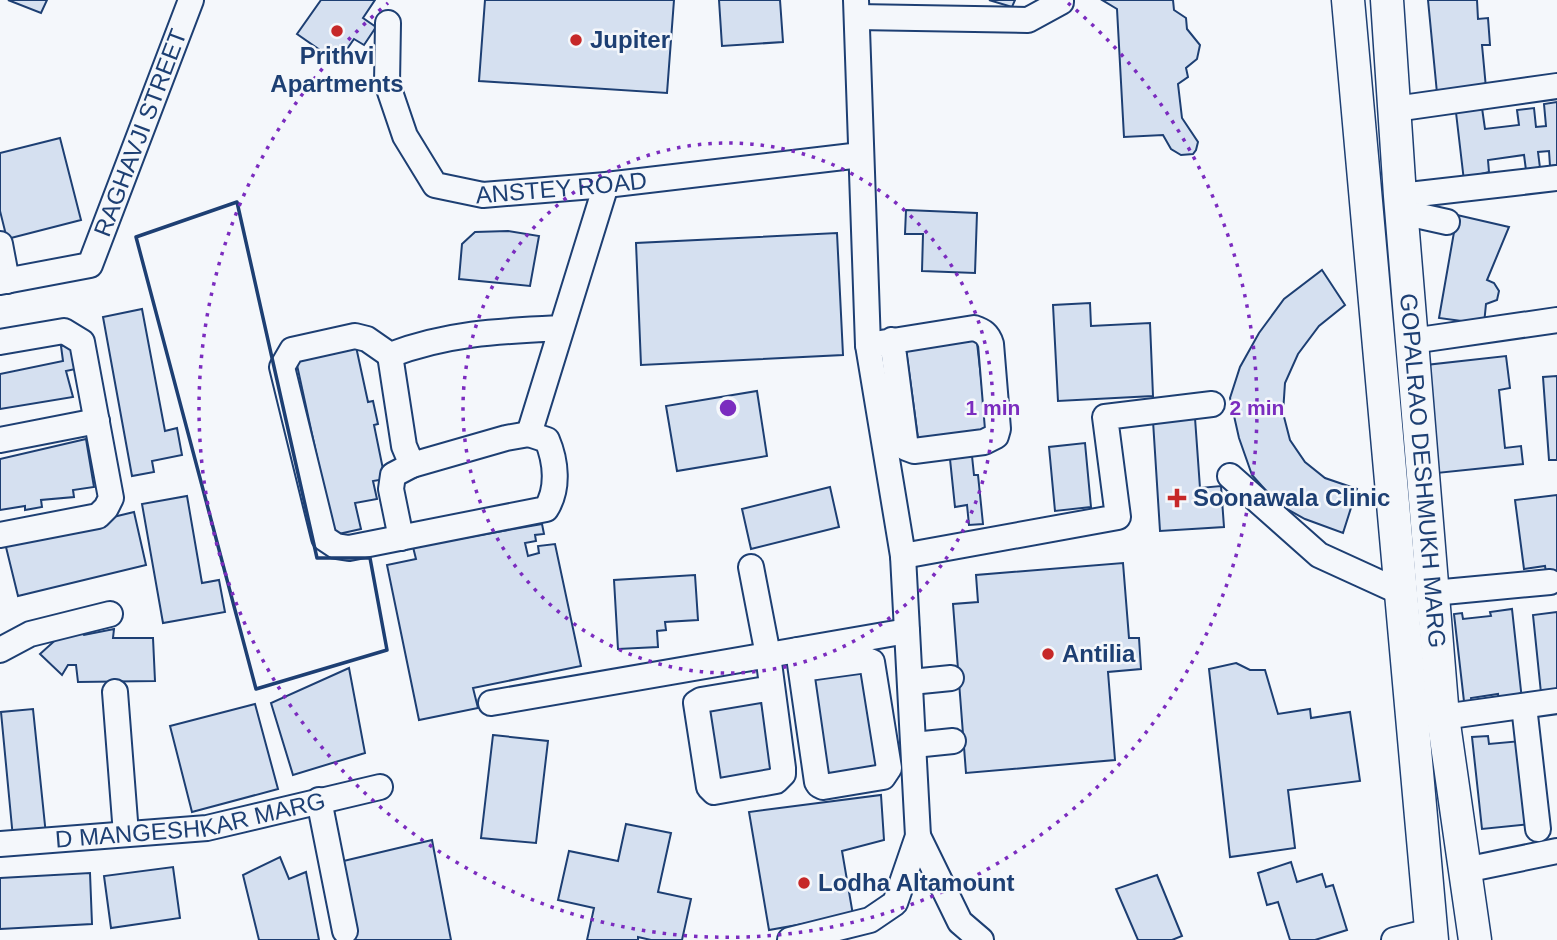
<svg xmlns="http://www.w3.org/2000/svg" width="1557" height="940" font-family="Helvetica,sans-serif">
	<rect width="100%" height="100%" fill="#f4f7fb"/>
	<g fill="#d5e0f0" stroke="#1d3f73" stroke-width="2">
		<polygon points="8,0 47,0 41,13"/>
		<polygon points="321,0 375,0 363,18 376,27 364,45 354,39 347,49 342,45 333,59 297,34"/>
		<polygon points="485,0 674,0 667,93 479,81"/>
		<polygon points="719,0 780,0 783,42 722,46"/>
		<polygon points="989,0 1015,0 1012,7"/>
		<polygon points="1102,0 1173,0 1174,10 1186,18 1187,29 1200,45 1197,59 1186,68 1188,77 1178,84 1182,118 1198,142 1196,150 1193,154 1181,155 1171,149 1163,135 1124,137 1117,9"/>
		<polygon points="1428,0 1477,0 1478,19 1488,18 1490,45 1482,45 1486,88 1437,93"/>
		<polygon points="1481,101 1485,129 1519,125 1517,110 1534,108 1536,127 1546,126 1544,104 1557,102 1557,165 1550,166 1549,151 1538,152 1540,168 1526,170 1524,155 1488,160 1489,172 1481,174 1481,179 1464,181 1455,104"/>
		<polygon points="60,138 81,220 7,239 0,211 0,153"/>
		<polygon points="906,210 977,213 975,273 922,271 923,234 905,234"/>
		<polygon points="1457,215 1509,227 1487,280 1494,283 1499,291 1497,300 1486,304 1484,324 1439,318"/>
		<polygon points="508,231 539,236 530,286 459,279 462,244 475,232"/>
		<polygon points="837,233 843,355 641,365 636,243"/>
		<polygon points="1322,270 1345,305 1319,326 1298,354 1285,383 1283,413 1290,440 1305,462 1325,478 1357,489 1343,533 1305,519 1278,504 1252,475 1239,438 1230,398 1240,367 1259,333 1284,299"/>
		<polygon points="1090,303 1091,326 1150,323 1153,396 1058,401 1053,305"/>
		<polygon points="142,309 165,431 177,428 182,455 152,461 154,472 132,476 103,317"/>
		<polygon points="976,334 987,430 918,438 905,342"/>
		<polygon points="355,342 368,402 373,401 378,424 374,425 385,479 373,481 377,499 355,503 361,529 334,535 295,356"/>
		<polygon points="75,343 80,368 66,371 73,397 0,409 0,374 63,361 61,346"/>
		<polygon points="1506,356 1510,388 1499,390 1505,448 1521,446 1523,464 1437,473 1426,365"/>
		<polygon points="1557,376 1557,460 1549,460 1543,377"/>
		<polygon points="757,391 767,456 677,471 666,406"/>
		<polygon points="1195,418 1200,488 1221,486 1224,527 1160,531 1153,421"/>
		<polygon points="86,439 94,487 73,490 74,497 41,500 42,507 25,510 25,506 0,510 0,459"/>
		<polygon points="1085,443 1091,507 1055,511 1049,447"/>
		<polygon points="972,456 974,475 978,475 983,524 969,525 967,505 955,507 950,459"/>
		<polygon points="830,487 839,527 751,549 742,509"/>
		<polygon points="1557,495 1557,577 1547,578 1545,566 1524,569 1515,500"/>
		<polygon points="187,496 202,583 219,580 225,612 163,623 142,504"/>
		<polygon points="134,512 146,565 18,596 5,543"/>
		<polygon points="542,524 544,534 535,535 536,541 525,543 528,556 539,553 538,546 555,544 581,666 473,688 478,708 419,720 387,565 416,559 413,547"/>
		<polygon points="1123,563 1129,638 1139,638 1141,669 1108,672 1115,760 966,773 953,604 978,602 976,575"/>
		<polygon points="695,575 698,620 665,622 666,630 657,631 658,647 618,649 614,580"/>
		<polygon points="1512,609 1522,700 1499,703 1498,694 1471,698 1472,709 1465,710 1454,614 1462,613 1463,619 1491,616 1490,612"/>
		<polygon points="1557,612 1557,691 1541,693 1533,615"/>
		<polygon points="72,625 84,635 114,629 113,638 153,638 155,681 78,682 76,665 68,665 62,675 40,654"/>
		<polygon points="1236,663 1250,670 1265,670 1278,714 1310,709 1311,718 1350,712 1360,781 1288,790 1295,848 1230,857 1209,669"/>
		<polygon points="867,665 882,774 821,782 807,674"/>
		<polygon points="349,668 365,753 293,775 271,703"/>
		<polygon points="760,696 775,774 715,786 700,708"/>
		<polygon points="255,704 278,789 192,812 170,726"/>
		<polygon points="33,709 46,835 13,838 1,712"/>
		<polygon points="493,735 548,741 536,843 481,838"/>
		<polygon points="1488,736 1489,744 1521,741 1530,824 1482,829 1472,737"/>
		<polygon points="881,795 884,840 842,851 853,915 769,930 749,812"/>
		<polygon points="626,824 671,833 658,892 691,899 682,940 651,940 638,937 638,940 587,940 594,908 558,900 569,851 618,861"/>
		<polygon points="432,840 451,940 351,940 335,863"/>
		<polygon points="280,857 289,879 306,872 319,940 259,940 243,875"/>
		<polygon points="1291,862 1297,882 1322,874 1326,887 1333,885 1347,930 1315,940 1290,940 1278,902 1267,905 1258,873"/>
		<polygon points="173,867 180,918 111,928 104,876"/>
		<polygon points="90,873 92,924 0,929 0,878"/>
		<polygon points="1157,875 1182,936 1172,940 1138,940 1116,889"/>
	</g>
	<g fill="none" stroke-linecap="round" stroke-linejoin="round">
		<defs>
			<g id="minor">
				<polyline points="857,17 1028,20 1061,2 1061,0"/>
				<path id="s1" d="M388 23 387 83 405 136 435 185 483 195 606 185 861 155"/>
				<polyline points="1395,109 1557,86"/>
				<polyline points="1400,196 1557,178"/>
				<polyline points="1402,212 1447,222"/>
				<polyline points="0,244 7,281"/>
				<path id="s2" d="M0 282 90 265 191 0"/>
				<path d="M561 328C500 331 448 333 390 355L367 339 355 336 292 350 282 367 324 538 336 546 349 548 546 509C559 489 556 461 547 440L529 434 606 185"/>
				<polyline points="1412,341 1557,320"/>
				<polyline points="0,342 64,331 82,342 111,498 106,508 98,516 0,535"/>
				<path d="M868 345 974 328C983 331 988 334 991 344L998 429 996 436 984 442 914 451 906 448 892 340"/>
				<polyline points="390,355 404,446 412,465 506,438 529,434"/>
				<polyline points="0,440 97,421"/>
				<polyline points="1230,476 1319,555 1400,592"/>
				<polyline points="401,538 391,489 393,475 412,465"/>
				<polyline points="903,556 1118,517 1105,417 1212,404"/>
				<polyline points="751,567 768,655 783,768 783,774 776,781 714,792 709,787 696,703 701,700 772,688"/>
				<polyline points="1433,593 1550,582"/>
				<polyline points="0,650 30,634 110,614"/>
				<polyline points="798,650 817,782 819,785 823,787 883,777 889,768 872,662 867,660 801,669"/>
				<polyline points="911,682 951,678"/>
				<polyline points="115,692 126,834"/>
				<polyline points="491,703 907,631"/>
				<polyline points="1524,706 1538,829"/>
				<polyline points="1443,717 1557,701"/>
				<polyline points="914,745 953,741"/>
				<polyline points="319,800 345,931"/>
				<polyline points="918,836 960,922 981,940"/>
				<path id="s3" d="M0 844 207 828 380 787"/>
				<polyline points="1465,870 1557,851"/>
				<polyline points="790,940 870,920 895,903 918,836 903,556 868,345 856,0"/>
				<polyline points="1394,940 1431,931"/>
			</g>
			<g id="major">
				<polyline points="1348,0 1432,940"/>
				<path id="s4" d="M1387 0 1400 196 1443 717 1475 940"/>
			</g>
		</defs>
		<use href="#minor" stroke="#1d3f73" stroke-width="28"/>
		<use href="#major" stroke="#1d3f73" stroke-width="35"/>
		<use href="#minor" stroke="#f4f7fb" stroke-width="24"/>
		<use href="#major" stroke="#f4f7fb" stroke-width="32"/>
		<polygon stroke="#1d3f73" stroke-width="3.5" points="237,202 317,558 370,558 387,650 256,689 136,237"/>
	</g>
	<g fill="none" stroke="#7b2cbf" stroke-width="3.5" stroke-dasharray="3.5 7">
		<circle cx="728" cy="408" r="265"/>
		<path d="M1068 3A529 529 0 1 1 388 3"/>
	</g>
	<g fill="#c62828" stroke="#f4f7fb" stroke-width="2.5">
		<circle cx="337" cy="31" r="7"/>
		<circle cx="576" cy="40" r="7"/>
		<path d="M1173.5 487.5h7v7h7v7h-7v7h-7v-7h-7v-7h7z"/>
		<circle cx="1048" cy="654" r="7"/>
		<circle cx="804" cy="883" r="7"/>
	</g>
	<g text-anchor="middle" stroke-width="5" stroke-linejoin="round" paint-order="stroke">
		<g font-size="24" font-weight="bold" fill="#1d3f73" stroke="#f4f7fb" text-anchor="start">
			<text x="590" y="48">Jupiter</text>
			<text x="337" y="64" text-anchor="middle">Prithvi<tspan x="337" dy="28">Apartments</tspan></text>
			<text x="1193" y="506">Soonawala Clinic</text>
			<text x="1062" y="662">Antilia</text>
			<text x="818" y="891">Lodha Altamount</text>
		</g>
		<g font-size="24" fill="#1d3f73" stroke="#f4f7fb">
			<text dy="8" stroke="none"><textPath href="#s2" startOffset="233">RAGHAVJI STREET</textPath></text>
			<text dy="8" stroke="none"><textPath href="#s1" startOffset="301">ANSTEY ROAD</textPath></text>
			<text dy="8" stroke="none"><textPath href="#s4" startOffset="472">GOPALRAO DESHMUKH MARG</textPath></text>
			<text dy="8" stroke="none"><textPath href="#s3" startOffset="192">D MANGESHKAR MARG</textPath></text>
		</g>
	</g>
	<circle cx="728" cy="408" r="10" fill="#7b2cbf" stroke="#f4f7fb" stroke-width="3.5"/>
	<g font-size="21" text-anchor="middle" font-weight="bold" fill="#7b2cbf" stroke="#f4f7fb" stroke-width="5" stroke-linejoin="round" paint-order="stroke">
		<text x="993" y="415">1 min</text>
		<text x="1257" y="415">2 min</text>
	</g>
</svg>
